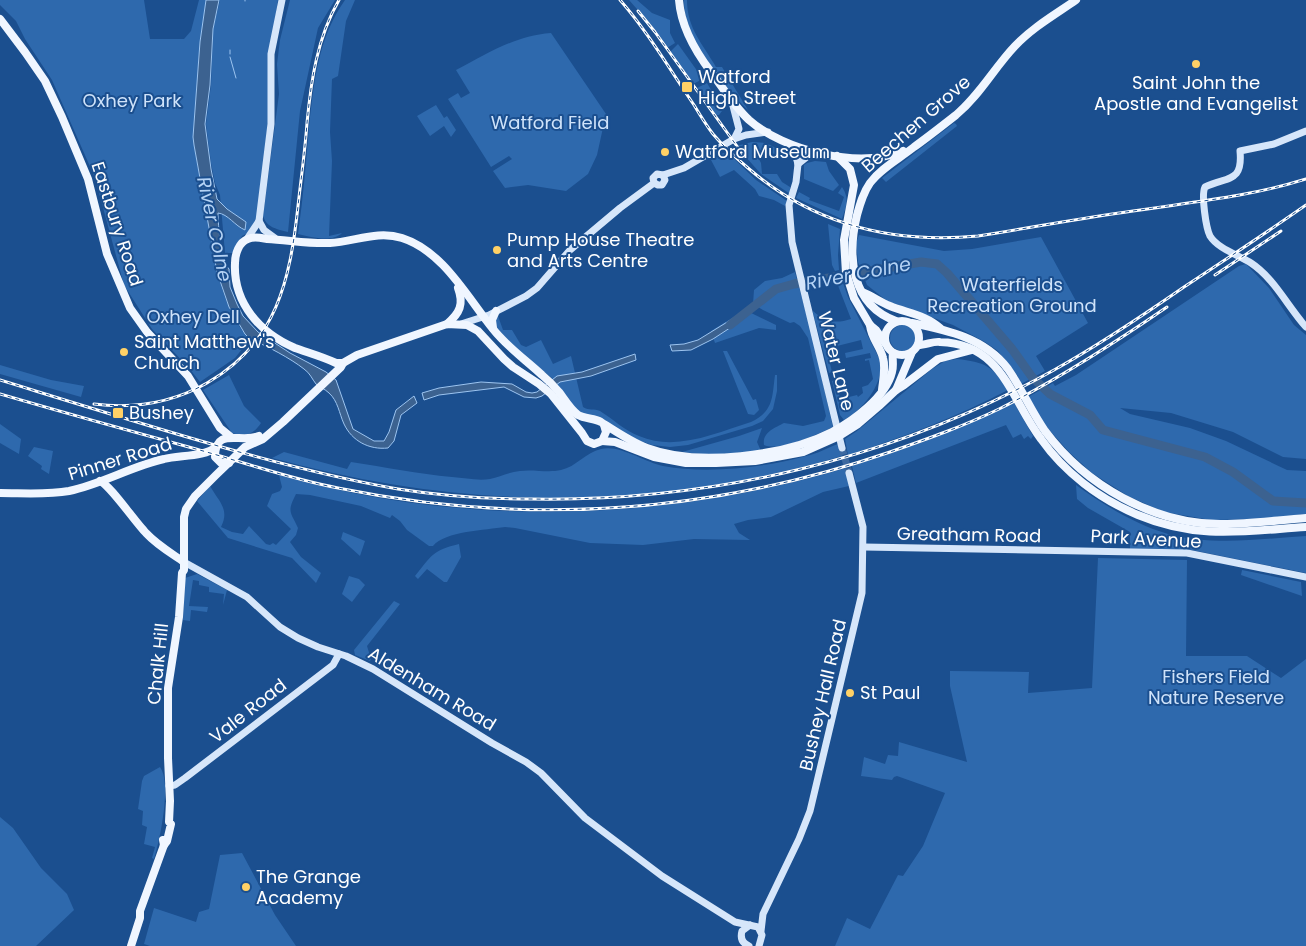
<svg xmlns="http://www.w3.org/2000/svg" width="1306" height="946" font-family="Poppins,sans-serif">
	<rect width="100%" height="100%" fill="#1b4f8f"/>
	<g fill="#2e69ad">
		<path d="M0 0H144L150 39H184L191 31 199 0H209L200 40 193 137 194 145C198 170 203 196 208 221 214 259 222 312 250 339L235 358 200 382 189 368 152 329 124 285 95 178 52 80 25 39 16 21 0 5Z"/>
		<polygon points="220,0 278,0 275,21 270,105 257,218 252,231 242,236 235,253 225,253 220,195 215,183 211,163 206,124 211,85 213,29"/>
		<path d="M290 0H335L318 28 300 111 288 232C277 229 267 228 263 216L279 94 277 64 280 40Z"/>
		<path d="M345 0H355L346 21 338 76 332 79 330 132 332 161 329 236 342 233C332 243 311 237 298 234 303 199 306 163 309 127 314 82 318 38 345 0Z"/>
		<polygon points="629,0 637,0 652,13 670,20 670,33 675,43 667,48 651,25"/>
		<path d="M684 0H687C687 28 702 43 716 67H722L748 110C721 84 683 39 684 0Z"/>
		<path d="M551 33 606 114 597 155 588 174 566 191 528 185 505 188 493 171 512 159 509 156 491 167 448 99 458 93 461 98 470 93 456 70C489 53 514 36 551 33Z"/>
		<polygon points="678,44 703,79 693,84 670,52"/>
		<polygon points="707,83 720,105 722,111 719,115 715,115 697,88"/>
		<polygon points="436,105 444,118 447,116 456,130 451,137 444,126 430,136 417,116"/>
		<polygon points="954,123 956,124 957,126 886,182 882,178"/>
		<polygon points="752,142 766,143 786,153 784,155 760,152 761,156 758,157 761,163 762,174 777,174 782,182 790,187 790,194 761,174 736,146"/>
		<polygon points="727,152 756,180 787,201 785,206 774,200 759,196 755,189 734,170 720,177 711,160 721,154"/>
		<polygon points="815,161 826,162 829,171 839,185 833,191 804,179 804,165 807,163"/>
		<path d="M842 187C850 199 846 207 842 219L796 198 799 192 810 198 809 200 839 211 844 197 838 193Z"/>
		<polygon points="828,224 840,229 838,255 839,270 835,271 832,265"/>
		<polygon points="859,235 944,251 972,249 1041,237 1088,323 1036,356 1045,371 1021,384 1017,375 998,351 985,342 953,325 887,301 867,285 858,262 856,243"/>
		<polygon points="1246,264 1269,288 1294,325 1306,335 1306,459 1283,457 1233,432 1171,413 1120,408 1130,414 1190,428 1226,441 1287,470 1306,471 1306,514 1261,519 1211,520 1164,512 1128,496 1092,473 1069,452 1044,424 1028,397 1053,383 1055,386 1076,375 1239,266"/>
		<path d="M795 272 812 335 833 427C818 434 779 452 764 445 762 432 775 428 784 423L803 426 824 421 826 416 808 338 800 326 794 322 790 323 763 310 753 304 754 290 765 281 782 278Z"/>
		<path d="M837 283H843L848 297 882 364C880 387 864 409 844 420L840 415 832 381 836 380 841 403 849 401V397L857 395 858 397 863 393 862 387 868 385 873 379 869 360 865 361V359L871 358 870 353 846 358 845 353 863 349 861 340 837 346 834 335 830 336 829 334 826 335 824 338 832 372 829 373 813 313V311C825 322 836 324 851 319Z"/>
		<polygon points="745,310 776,325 776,330 759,328 715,343 711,331"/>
		<path d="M498 316 503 330H512L521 345 526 347 541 340 553 364 571 356 583 407C589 411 594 408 600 411 613 419 625 431 639 436 676 452 715 433 751 422 774 411 772 397 775 375H777V391L773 409 763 421 752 426 688 445 670 447 652 445 632 438 576 410 552 378 519 352 496 330 495 322Z"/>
		<circle cx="903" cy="338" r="13"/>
		<polygon points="723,351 727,351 753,400 756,399 759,410 754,415 748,414"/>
		<path d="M957 359C984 362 994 366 1008 390 957 417 903 437 848 455L845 439 857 431 932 369 945 361Z"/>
		<polygon points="0,365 51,380 84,386 81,397 0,374"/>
		<path d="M229 375 244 406 261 423C253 435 245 437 232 433L203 390Z"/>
		<polygon points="1014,403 1033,436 1031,439 1028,436 1024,439 1021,434 1013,438 1006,425 856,483 852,466 926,441"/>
		<polygon points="0,424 21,439 19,454 0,443"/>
		<polygon points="762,428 757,442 761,451 709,455 682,452 739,436"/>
		<path d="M838 444 842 456C650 512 465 511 272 458L284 452 347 469 351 462C385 467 418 474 452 477 465 478 478 481 490 479 500 477 509 472 520 471 533 469 548 473 561 470 576 467 586 452 601 449 619 444 645 462 663 466 707 474 763 468 806 456 817 454 827 448 838 444Z"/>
		<polygon points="34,447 53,451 49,474 41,469 42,466 28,456"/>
		<path d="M846 468 849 486 823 492 771 517 748 520 734 524 739 533 750 540 694 539 643 545 590 543 515 528 505 527C486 530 445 531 433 546H429L407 530 400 521 392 515 390 518 361 506 310 495 296 494C287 512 290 511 298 528L296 535 290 542 301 557 321 573 316 583 292 558 228 538 197 501 210 486C219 502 230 509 221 527L232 532 243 534 249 526 266 544 270 545 273 543 276 545 291 529 267 506 272 494 280 491 282 487 279 475C464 528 662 522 846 468Z"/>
		<path d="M1076 485C1104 505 1134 524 1168 534 1212 546 1261 539 1306 536V573L1192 550 1130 549V532L1088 508 1077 499Z"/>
		<polygon points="343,532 365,541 360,556 341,539"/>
		<path d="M459 544 461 557 447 582H444L427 569 418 579 415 576C431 556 433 550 459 544Z"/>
		<polygon points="1098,558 1187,560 1186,656 1247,656 1281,678 1306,659 1306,946 835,946 847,918 870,929 898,875 903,876 923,846 945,793 897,776 894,777 892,780 861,776 864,757 885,764 888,755 898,756 899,742 967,762 950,686 950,671 1029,672 1028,693 1092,688"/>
		<polygon points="1242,570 1301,582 1302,596 1241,575"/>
		<polygon points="197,574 227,590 223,605 224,594 209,592 209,587 199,585 199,581 193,580 189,606 208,607 207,612 191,610 190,621 183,620 185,578"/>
		<polygon points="349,576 359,579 365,585 352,602 342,594"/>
		<polygon points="394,601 400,604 367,646 371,659 370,661 355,655 354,650"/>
		<path d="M160 767C172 783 160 840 154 859L152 858 155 847 144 844 147 827 142 825 143 811 138 809 142 781 144 776Z"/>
		<polygon points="0,817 13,828 41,868 67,894 74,910 36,946 0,946"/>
		<polygon points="242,853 275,915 296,946 150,946 144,944 154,908 196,922 199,912 209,909 220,855"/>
	</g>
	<g fill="#3c6290" stroke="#9cc4f0">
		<path d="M206 0H219L213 29 210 85 205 124 211 169 217 199 227 209 246 222 245 230C235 226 228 214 218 213 218 225 221 261 229 269L230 287 237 304 243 316 258 332 290 353 326 372 336 380 353 429 374 441H384L389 432 396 410 414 396 417 403 401 415 394 441 388 448C369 450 352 441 344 424 339 413 338 401 329 393 325 389 319 387 316 384 312 379 310 373 304 369 290 358 267 346 250 339L245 334 229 307 217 272 194 145 193 137 200 42Z"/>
		<polygon points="737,316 739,322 713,339 691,350 672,351 670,345 684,344 698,340"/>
		<polygon points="635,354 636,360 591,376 560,382 542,396 536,398 524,397 504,387 439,395 424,400 422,393 439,388 481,382 512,384 526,392 532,393 537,392 557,376 582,372"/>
	</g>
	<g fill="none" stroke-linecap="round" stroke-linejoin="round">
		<g stroke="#9cc4f0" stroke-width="1">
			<polyline points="245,1 245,0"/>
			<polyline points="230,54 230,50"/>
			<polyline points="230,57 236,78"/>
		</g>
		<polyline stroke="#3c6290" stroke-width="9" points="730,325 776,289 794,284 921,262 937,264 947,273 1012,349 1032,377 1050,394 1090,415 1103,430 1205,457 1233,472 1273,501 1306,503"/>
		<polyline stroke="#3d69a0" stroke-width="7" stroke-dasharray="7 3.5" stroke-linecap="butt" points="842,448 849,473"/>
		<g stroke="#d6e6fa" stroke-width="7">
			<polyline points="732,102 739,129 734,139"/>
			<path d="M1306 131 1274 144 1240 151C1243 183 1228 176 1205 187 1201 195 1206 228 1210 236 1218 249 1239 255 1251 263 1274 278 1288 307 1306 327"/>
			<polyline points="791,145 795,153 798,164 796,182 789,205 792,242 842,448"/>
			<polyline points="798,164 808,156 822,154"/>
			<polyline points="654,183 658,185 662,185 665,180 663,175"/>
			<polyline points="275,238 264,230 259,221 271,124 271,54 282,0"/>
			<polyline points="247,239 259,221"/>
			<polyline points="461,324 489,315 526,296 537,288 570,250 620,208 654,183 653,178 657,174 663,175 684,168 734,139 746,135 768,132"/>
			<polyline points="864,547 1187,553 1306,577"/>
			<polyline points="184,562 247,597 280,627 298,638 318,647 346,656 373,669 492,743 526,762 541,773 585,818 662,876 735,922 758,927 762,935 759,946"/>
			<polyline points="169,786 175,785 185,778 333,665 339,654"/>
			<polyline points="761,931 763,914 799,839 810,811 862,593 863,527 849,473"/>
			<path d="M749 946C742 943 740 938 742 931L750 925"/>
		</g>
		<g stroke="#f0f6ff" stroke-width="8">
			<path d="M679 0C681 27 695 51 711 72 723 88 734 106 749 120 784 151 858 169 903 151"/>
			<polyline points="0,19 25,52 45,81 62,117 88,179 107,254 130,308 147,332 188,376 220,428 231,437"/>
			<polyline points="837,156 850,169 854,185 844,240 846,273 854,298 870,325 876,330 885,343"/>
			<path d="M862 292C872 296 880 302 890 306 907 313 926 315 940 328"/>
			<circle cx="902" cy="338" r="17"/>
			<path d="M896 321C851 305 847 256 857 215 860 204 863 193 870 183 881 168 899 159 914 147 928 137 942 126 956 115 980 95 994 68 1015 46 1033 27 1056 14 1076 0"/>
			<path d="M912 323C947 330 985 338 1008 369 1022 389 1031 411 1045 431 1085 485 1154 525 1223 524 1251 524 1278 520 1306 518"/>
			<path d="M447 324C460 313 464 304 458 288"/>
			<path d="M870 325C871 338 880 346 883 358 886 368 883 380 882 390"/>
			<polyline points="493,328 492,320 496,311"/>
			<path d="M918 345C926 345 933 341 940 342 1003 344 1010 398 1041 439 1065 473 1100 499 1138 515 1198 540 1245 531 1306 527"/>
			<path d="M343 363H336C323 357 309 353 295 348 260 333 233 303 235 263 235 254 239 242 248 239 254 236 261 238 267 239 288 240 309 244 330 243 354 242 377 230 402 238 443 251 467 297 493 329 507 347 526 360 542 375 548 380 554 386 559 392 565 400 570 409 578 415 585 419 594 418 601 422 615 431 631 442 647 448 697 467 785 456 832 432 853 421 886 397 892 372 894 366 892 359 893 353"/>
			<polyline points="896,390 904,385 938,359 972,350"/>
			<polyline points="602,441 615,442 654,457 686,463 716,463 755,461 803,452 839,436 858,424 879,406 896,390 912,352"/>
			<path d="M229 463H221L215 457C215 426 241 444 259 436"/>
			<path d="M100 481C110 485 135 522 146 533 157 545 171 553 184 562"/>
			<path d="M0 493C23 493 47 495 69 491 102 484 132 466 164 459 179 455 205 457 216 447"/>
			<polyline points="164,845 167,841 171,824 169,822 170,801 168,758 168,688 179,617 182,573 184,570 184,517 186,509 195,496 216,475 245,447 263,439 283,422 341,367 343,363 357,355 447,324 467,325 478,331 504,359 513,367 539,384 551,394 582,433 587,441 594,444 602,441 606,432 604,425"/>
			<polyline points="131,946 140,918 140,911 164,845 163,840"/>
		</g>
		<defs>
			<g id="rail">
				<path d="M620 0C648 32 670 70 694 105 700 115 706 125 713 134 723 146 736 158 748 168 814 225 893 244 978 236 1030 228 1081 218 1133 211 1192 202 1249 197 1306 179"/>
				<polyline points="638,11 655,32 744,156"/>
				<polyline points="1215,275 1281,231"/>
				<path d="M0 380C65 400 129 420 194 439 262 459 329 477 398 489 442 496 486 499 531 499 713 502 894 459 1054 370 1099 345 1142 316 1184 287 1225 260 1266 233 1306 205"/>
				<path d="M0 394C65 413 130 431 196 449 243 462 290 479 338 488 524 526 710 514 890 452 927 439 964 426 999 409 1057 380 1113 344 1167 307"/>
				<path d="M94 404C134 409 172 403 207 383 277 343 290 280 298 206 301 179 305 151 307 123 311 81 317 38 339 0"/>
			</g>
		</defs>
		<use href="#rail" stroke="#fff" stroke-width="3"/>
		<use href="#rail" stroke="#1b4f8f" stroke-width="1" stroke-dasharray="4" stroke-linecap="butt"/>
	</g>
	<g fill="#ffd166" stroke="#1b4f8f" stroke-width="2">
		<circle cx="1196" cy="64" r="5"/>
		<rect x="681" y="81" width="12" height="12" rx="2.5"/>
		<circle cx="665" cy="152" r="5"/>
		<circle cx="497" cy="250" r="5"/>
		<circle cx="124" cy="352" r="5"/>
		<rect x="112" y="407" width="12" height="12" rx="2.5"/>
		<circle cx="850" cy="693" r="5"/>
		<circle cx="246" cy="887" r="5"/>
	</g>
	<g text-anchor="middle" stroke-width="4" stroke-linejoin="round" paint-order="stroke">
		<g font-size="18" fill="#fff" stroke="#1b4f8f" text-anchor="start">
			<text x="698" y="83">Watford<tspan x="698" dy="21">High Street</tspan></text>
			<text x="1196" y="89" text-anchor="middle">Saint John the<tspan x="1196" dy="21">Apostle and Evangelist</tspan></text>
			<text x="675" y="158">Watford Museum</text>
			<text x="507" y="246">Pump House Theatre<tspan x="507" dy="21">and Arts Centre</tspan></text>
			<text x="134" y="348">Saint Matthew's<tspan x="134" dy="21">Church</tspan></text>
			<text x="129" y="419">Bushey</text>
			<text x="860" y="699">St Paul</text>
			<text x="256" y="883">The Grange<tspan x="256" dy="21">Academy</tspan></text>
		</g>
		<g font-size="18" fill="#cfe3fa" stroke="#1b4f8f">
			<text x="132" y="107">Oxhey Park</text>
			<text x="550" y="129">Watford Field</text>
			<text x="1012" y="291">Waterfields<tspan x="1012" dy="21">Recreation Ground</tspan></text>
			<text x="193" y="323">Oxhey Dell</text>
			<text x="1216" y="683">Fishers Field<tspan x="1216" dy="21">Nature Reserve</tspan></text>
		</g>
		<g font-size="18" fill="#fff" stroke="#1b4f8f">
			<text transform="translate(916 124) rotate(-41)" y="6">Beechen Grove</text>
			<text transform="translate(117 224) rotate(72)" y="6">Eastbury Road</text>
			<text transform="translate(836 361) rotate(76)" y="6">Water Lane</text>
			<text transform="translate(120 459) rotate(-17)" y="6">Pinner Road</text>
			<text transform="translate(969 535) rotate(1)" y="6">Greatham Road</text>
			<text transform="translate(1146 539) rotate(3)" y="6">Park Avenue</text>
			<text transform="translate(158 664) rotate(-84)" y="6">Chalk Hill</text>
			<text transform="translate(432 689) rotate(31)" y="6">Aldenham Road</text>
			<text transform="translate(823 695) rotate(-77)" y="6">Bushey Hall Road</text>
			<text transform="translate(248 711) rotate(-38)" y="6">Vale Road</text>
		</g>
		<g font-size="19" font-style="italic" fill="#b5d3f5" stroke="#1b4f8f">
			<text transform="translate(215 229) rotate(78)" y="7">River Colne</text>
			<text transform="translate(858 273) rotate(-11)" y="7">River Colne</text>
		</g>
	</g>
</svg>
